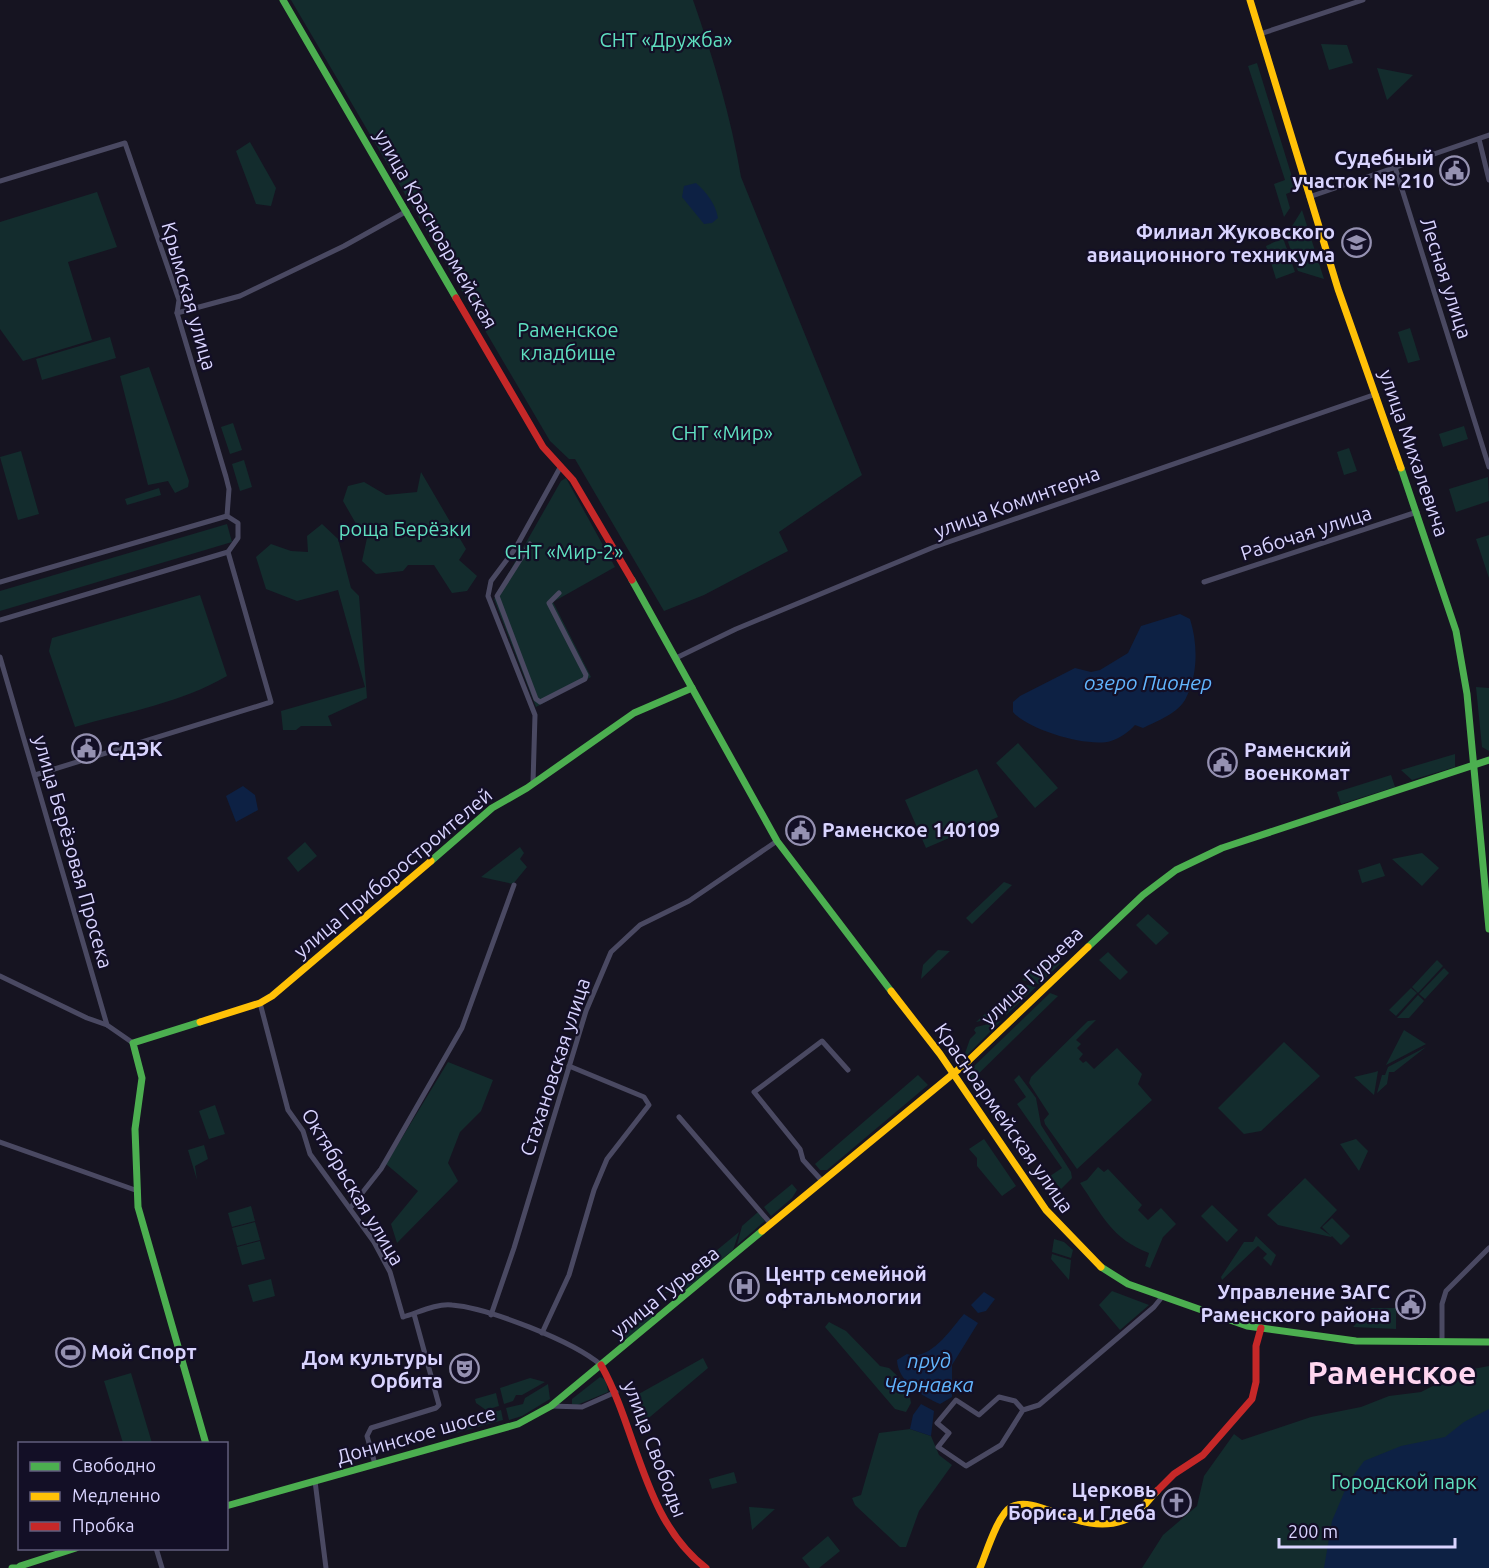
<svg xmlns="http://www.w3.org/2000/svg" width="1489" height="1568" font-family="Ubuntu,sans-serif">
	<rect width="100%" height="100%" fill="#161421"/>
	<g fill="#132c2d">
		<path d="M291 0H693C713 57 731 117 741 177L862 475 779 532 788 551 704 595 664 611 575 459H569L550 441Z"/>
		<polygon points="1321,44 1347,45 1353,63 1329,70"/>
		<polygon points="1257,63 1296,190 1286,194 1290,208 1284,217 1274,184 1285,180 1248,66"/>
		<polygon points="1377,68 1413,75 1387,100"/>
		<polygon points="250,142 276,188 271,206 256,204 236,151"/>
		<polygon points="97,192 117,247 68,262 92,340 23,361 0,329 0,222"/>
		<polygon points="1302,210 1324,279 1298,271 1286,236"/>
		<polygon points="1283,238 1295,272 1276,279 1266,246"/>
		<polygon points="1410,328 1420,360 1408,363 1398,332"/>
		<polygon points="110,337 116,358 42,380 36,359"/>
		<polygon points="149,367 189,481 188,487 175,493 168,481 148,485 120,376"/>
		<polygon points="233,423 242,450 230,454 221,427"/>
		<polygon points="1464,426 1468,439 1443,447 1439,434"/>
		<polygon points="1349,448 1357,471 1344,475 1337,452"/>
		<polygon points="21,451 39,514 18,520 0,457"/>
		<polygon points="244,460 252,487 240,491 232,464"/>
		<polygon points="421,472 466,549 459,560 477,576 467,591 452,593 434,565 408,565 403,571 376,574 362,561 367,538 359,529 343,501 348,486 364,482 386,495 417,492"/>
		<polygon points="1488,477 1489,501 1456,512 1449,489"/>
		<polygon points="566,478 615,567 553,602 591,677 536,707 494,599 561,481"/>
		<polygon points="159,488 161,495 127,505 125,499"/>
		<polygon points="227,524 232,542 0,611 0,591"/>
		<polygon points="322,524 338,539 351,588 359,596 367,698 328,716 332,726 301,726 296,730 283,730 281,711 365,687 338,590 297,601 266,589 256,557 271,544 291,551 308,552 307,536"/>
		<polygon points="1489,535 1489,578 1476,539"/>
		<path d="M200 595 227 676C181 703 126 712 75 727L49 651 52 638Z"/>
		<polygon points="1476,687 1489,688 1489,751 1482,747"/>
		<polygon points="1018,743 1058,788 1035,808 996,763"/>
		<polygon points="1455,754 1455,767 1412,780 1401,770"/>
		<polygon points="977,769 998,817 926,848 905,800"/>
		<polygon points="1391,775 1395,787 1341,804 1337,792"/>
		<polygon points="305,842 317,856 298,872 287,858"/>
		<polygon points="520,847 524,853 520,859 527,867 513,884 481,877"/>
		<polygon points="1422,853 1439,868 1422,886 1392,859"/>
		<polygon points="1380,863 1385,876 1362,883 1358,870"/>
		<polygon points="1004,882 1012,885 972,924 966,918"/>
		<polygon points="1148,914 1169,933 1156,945 1136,925"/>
		<polygon points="938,950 950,951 921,979 923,965"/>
		<polygon points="1108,952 1128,972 1120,980 1099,960"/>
		<polygon points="1437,960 1443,966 1418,993 1412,987"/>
		<polygon points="1043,961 1061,963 1039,984 1022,980"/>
		<polygon points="1444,968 1449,973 1425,999 1419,994"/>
		<polygon points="1018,983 1036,987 1006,1015 1007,994"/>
		<polygon points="1411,988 1417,993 1396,1016 1389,1010"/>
		<polygon points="1050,993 1058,996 969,1083 974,1066"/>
		<polygon points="1418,995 1424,1001 1409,1018 1397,1018"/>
		<polygon points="1004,997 1002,1016 976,1022"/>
		<polygon points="1096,1020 1076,1040 1081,1044 1077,1048 1083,1054 1079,1059 1083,1063 1086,1061 1094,1069 1117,1048 1142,1074 1138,1084 1152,1100 1077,1169 1045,1124 1044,1120 1049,1114 1029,1083 1031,1077 1088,1021"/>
		<polygon points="1001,1021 963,1059 970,1039 976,1033 974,1030 976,1027"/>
		<polygon points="1404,1030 1426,1044 1386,1065"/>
		<polygon points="1284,1042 1320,1076 1261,1131 1244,1134 1218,1108"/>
		<polygon points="1426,1047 1394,1072 1389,1072 1387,1084 1377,1093 1382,1075 1385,1075 1388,1067"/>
		<polygon points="448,1062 493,1080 481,1111 460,1132 448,1163 458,1181 397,1243 391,1224 418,1191 386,1164"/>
		<polygon points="1378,1071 1374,1095 1354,1077 1375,1072"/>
		<polygon points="918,1075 928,1085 827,1170 820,1170 815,1164"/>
		<polygon points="1019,1075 1036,1098 1041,1125 1071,1172 1072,1178 1061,1189 1050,1176 1062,1168 1017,1104 1026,1097 1014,1080"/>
		<polygon points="215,1105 225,1134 209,1139 199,1111"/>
		<polygon points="984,1139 1016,1186 1002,1196 977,1166 977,1158 969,1149"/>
		<polygon points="1356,1139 1368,1151 1359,1171 1340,1144"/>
		<polygon points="204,1145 208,1159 195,1166 197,1180 188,1150"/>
		<path d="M1098 1167 1104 1172 1108 1169 1142 1205 1138 1210 1148 1220 1161 1208 1176 1224 1163 1237 1150 1268 1145 1266 1149 1253C1112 1239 1102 1215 1080 1183L1087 1180Z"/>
		<polygon points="1305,1178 1337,1210 1320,1228 1331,1236 1322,1227 1332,1218 1350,1236 1341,1245 1332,1236 1331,1237 1278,1225 1267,1215"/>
		<polygon points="792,1184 797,1190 792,1198 771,1216 764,1207"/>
		<polygon points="1212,1205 1238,1230 1227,1242 1201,1216"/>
		<polygon points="251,1206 255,1221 232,1227 228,1213"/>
		<polygon points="758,1212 765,1221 737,1245 742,1226"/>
		<polygon points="255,1222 260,1240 237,1246 232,1228"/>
		<polygon points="739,1232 733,1250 711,1268 705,1260"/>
		<polygon points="1256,1236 1276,1255 1271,1266 1263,1258 1267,1254 1258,1246 1222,1280 1221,1277 1244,1242 1253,1242"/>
		<polygon points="1054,1239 1064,1242 1073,1250 1071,1258 1052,1252"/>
		<polygon points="260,1241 265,1259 242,1265 237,1247"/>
		<polygon points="1052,1254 1071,1260 1069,1280 1051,1259"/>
		<polygon points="703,1262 710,1270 682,1292 665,1293"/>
		<polygon points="271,1279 275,1296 253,1302 248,1285"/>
		<polygon points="1112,1291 1149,1305 1120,1330 1099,1305"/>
		<polygon points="649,1308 655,1315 627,1339 621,1332"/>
		<polygon points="1371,1308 1396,1308 1396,1329 1353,1327"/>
		<polygon points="829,1322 846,1331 880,1366 889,1368 908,1386 911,1403 906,1412 895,1409 825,1327"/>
		<polygon points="703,1358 708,1368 638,1427 628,1400"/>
		<polygon points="1489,1366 1489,1568 1142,1568 1163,1535 1197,1506 1204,1476 1234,1434 1242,1440 1311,1417 1361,1407 1389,1396 1421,1392 1462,1371"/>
		<polygon points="131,1373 152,1443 123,1443 104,1381"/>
		<polygon points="600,1377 606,1380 608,1392 577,1405 572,1404 572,1399"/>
		<polygon points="530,1378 545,1382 522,1395 516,1395 513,1401 504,1404 500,1388"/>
		<polygon points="548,1384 550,1399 522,1416 509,1420 506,1408 523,1404 525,1398"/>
		<polygon points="496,1393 499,1406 486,1410 476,1403 475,1399"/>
		<polygon points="501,1410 503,1420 439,1438 467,1429 466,1423 473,1425 484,1422 486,1414"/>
		<polygon points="910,1429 931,1436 939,1455 952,1465 919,1511 906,1547 900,1547 855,1505 852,1498 861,1495 879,1433"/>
		<polygon points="734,1472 737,1483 712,1489 709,1479"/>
		<polygon points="749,1507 750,1507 775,1509 752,1530"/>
		<polygon points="828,1536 840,1551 819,1568 810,1568 802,1558"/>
	</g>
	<g fill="#0d2144">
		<path d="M696 183C707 193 715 203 718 218L712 223 704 224 682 197 684 186Z"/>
		<path d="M1180 614 1190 619C1198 644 1198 675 1186 698 1179 713 1157 721 1143 728L1135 725C1129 732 1120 738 1111 741 1089 748 1028 730 1013 712V702L1020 696 1075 668 1091 672 1100 670 1128 653 1141 626Z"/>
		<polygon points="243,786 255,795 258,810 236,822 226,796"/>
		<polygon points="984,1292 995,1299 986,1311 978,1313 971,1305"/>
		<path d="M964 1314 978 1323 952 1365V1397L940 1404C922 1396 898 1382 897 1360L907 1354C930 1362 951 1329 964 1314Z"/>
		<polygon points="921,1404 934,1411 931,1436 910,1429 913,1415"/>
		<polygon points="1489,1409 1489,1568 1324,1568 1332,1521 1348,1483 1364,1461 1401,1446 1445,1437 1464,1422"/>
	</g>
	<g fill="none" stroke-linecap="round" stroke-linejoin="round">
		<g stroke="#4a4962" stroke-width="5">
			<polyline points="1260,34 1363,0"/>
			<polyline points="1479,139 1489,180"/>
			<polyline points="1395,167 1489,467"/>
			<polyline points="0,181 125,143 179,300 177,313 226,477 229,489 227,516"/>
			<polyline points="1309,197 1489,135"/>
			<polyline points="177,313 240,296 344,246 407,211"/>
			<polyline points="530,544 497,596 536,699 540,702 585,679 586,675 549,603 559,593"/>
			<polyline points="0,582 227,516"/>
			<polyline points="1204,582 1417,512"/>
			<polyline points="0,620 228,552 238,538 238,523 227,516"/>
			<polyline points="0,657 107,1025 133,1043"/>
			<polyline points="676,658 736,629 934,547 1376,394"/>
			<polyline points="35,775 271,702 228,552"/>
			<polyline points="533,783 535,715 488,596 491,581 515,549 561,466"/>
			<polyline points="0,976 87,1018 107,1025"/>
			<path d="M260 1003 288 1110 303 1131 310 1154 374 1242 390 1272 403 1317C417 1313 437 1303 452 1305 488 1308 573 1341 601 1365"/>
			<polyline points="679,1117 771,1224"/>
			<polyline points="0,1142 138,1191"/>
			<polyline points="823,1182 803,1160 800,1149 754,1092 822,1041 848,1070"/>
			<polyline points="351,1207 381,1169 462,1028 514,885"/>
			<polyline points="491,1315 514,1248 586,1011 611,952 640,925 689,901 777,841"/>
			<polyline points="542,1333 569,1275 594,1190 607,1159 649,1105 644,1097 569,1066"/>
			<polyline points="1442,1341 1442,1304 1446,1291 1489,1248"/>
			<polyline points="551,1406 582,1407 616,1392"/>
			<polyline points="1023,1410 1001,1445 966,1466 938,1447 949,1433 937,1423 956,1400 979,1415 999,1397 1015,1401 1023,1410 1039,1405 1154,1307 1162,1297"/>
			<polyline points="375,1464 367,1436 371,1428 436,1408 439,1405 414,1314"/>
			<polyline points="315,1481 326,1568"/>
			<polyline points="156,1548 162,1568"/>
		</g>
		<g stroke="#4caf50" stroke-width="7">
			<polyline points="283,0 456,298"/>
			<polyline points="1401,468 1456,631 1467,694 1489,929"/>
			<polyline points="632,580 777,841 891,991"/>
			<polyline points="431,861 492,808 527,788 634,713 692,688"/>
			<polyline points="1088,947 1143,895 1176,870 1222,848 1489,760"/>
			<polyline points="200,1022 133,1043 142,1078 135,1129 138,1207 206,1444"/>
			<polyline points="1101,1267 1128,1284 1247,1326 1356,1341 1489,1342"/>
			<polyline points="226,1506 518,1424 551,1406 762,1231"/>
			<polyline points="20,1566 76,1548"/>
			<polyline points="12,1568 21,1568"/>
		</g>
		<g stroke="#ffc107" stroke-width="7">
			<polyline points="1250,0 1338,289 1401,468"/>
			<polyline points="891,991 940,1054 1046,1210 1101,1267"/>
			<polyline points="200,1022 260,1003 272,996 431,861"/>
			<polyline points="762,1231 965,1064 1088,947"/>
			<path d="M980 1568C986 1554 998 1514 1011 1507 1038 1493 1082 1539 1127 1519 1139 1514 1148 1500 1157 1491"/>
		</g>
		<g stroke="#c62828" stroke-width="7">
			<polyline points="456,298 543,447 573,480 632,580"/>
			<path d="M601 1365C638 1431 643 1520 706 1568"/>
			<polyline points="1157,1491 1174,1474 1203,1455 1252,1399 1256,1382 1256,1346 1261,1328"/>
		</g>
	</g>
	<defs>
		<symbol id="civic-ring" viewBox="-11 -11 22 22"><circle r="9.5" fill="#130f26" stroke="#9591b1" stroke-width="1.5"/><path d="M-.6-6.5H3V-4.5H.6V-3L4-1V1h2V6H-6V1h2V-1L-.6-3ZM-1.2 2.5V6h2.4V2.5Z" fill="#9591b1"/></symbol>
		<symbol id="university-ring" viewBox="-11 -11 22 22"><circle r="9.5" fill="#130f26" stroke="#9591b1" stroke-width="1.5"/><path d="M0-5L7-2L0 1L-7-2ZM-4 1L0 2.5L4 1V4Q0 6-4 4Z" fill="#9591b1"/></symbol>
		<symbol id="hospital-ring" viewBox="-11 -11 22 22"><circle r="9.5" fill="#130f26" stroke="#9591b1" stroke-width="1.5"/><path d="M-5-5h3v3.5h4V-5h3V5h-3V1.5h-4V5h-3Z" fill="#9591b1"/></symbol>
		<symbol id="stadium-ring" viewBox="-11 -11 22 22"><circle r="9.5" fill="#130f26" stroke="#9591b1" stroke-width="1.5"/><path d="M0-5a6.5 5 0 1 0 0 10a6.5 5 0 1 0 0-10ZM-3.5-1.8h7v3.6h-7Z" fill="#9591b1"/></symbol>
		<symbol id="theatre-ring" viewBox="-11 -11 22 22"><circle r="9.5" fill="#130f26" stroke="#9591b1" stroke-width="1.5"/><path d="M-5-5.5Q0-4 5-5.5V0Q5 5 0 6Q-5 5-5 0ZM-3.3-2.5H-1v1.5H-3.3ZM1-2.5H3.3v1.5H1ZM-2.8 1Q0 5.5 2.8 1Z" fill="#9591b1"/></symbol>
		<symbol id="church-ring" viewBox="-11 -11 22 22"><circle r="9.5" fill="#130f26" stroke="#9591b1" stroke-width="1.5"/><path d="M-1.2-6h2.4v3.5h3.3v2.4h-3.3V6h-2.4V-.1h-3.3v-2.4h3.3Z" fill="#9591b1"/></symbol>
	</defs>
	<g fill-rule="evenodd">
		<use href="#civic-ring" x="1438" y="154" width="33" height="33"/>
		<use href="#university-ring" x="1340" y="226" width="33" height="33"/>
		<use href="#civic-ring" x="70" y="732" width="33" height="33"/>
		<use href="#civic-ring" x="1206" y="746" width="33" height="33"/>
		<use href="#civic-ring" x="784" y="814" width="33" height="33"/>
		<use href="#hospital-ring" x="728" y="1270" width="33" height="33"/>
		<use href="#civic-ring" x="1394" y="1288" width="33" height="33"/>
		<use href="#stadium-ring" x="54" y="1336" width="33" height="33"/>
		<use href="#theatre-ring" x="448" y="1352" width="33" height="33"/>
		<use href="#church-ring" x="1160" y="1486" width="33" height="33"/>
	</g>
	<g text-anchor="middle" stroke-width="4.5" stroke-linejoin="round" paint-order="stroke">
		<g font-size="20" fill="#5fe0c0" stroke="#130f26">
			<text x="666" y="47">СНТ «Дружба»</text>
			<text x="568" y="337">Раменское<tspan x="568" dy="23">кладбище</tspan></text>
			<text x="722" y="440">СНТ «Мир»</text>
			<text x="405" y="536">роща Берёзки</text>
			<text x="564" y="559">СНТ «Мир-2»</text>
			<text x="1404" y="1489">Городской парк</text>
		</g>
		<g font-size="20" font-weight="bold" fill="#d9d4ff" stroke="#130f26" text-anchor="end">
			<text x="1434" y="165">Судебный<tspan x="1434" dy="23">участок № 210</tspan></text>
			<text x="1335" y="239">Филиал Жуковского<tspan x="1335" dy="23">авиационного техникума</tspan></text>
			<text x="107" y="756" text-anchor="start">СДЭК</text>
			<text x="1244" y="757" text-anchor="start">Раменский<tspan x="1244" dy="23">военкомат</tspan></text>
			<text x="822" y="837" text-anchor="start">Раменское 140109</text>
			<text x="765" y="1281" text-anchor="start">Центр семейной<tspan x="765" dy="23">офтальмологии</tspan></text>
			<text x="1390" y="1299">Управление ЗАГС<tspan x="1390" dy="23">Раменского района</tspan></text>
			<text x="91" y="1359" text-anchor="start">Мой Спорт</text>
			<text x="443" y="1365">Дом культуры<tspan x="443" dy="23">Орбита</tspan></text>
			<text x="1156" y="1497">Церковь<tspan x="1156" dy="23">Бориса и Глеба</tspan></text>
		</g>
		<g font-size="20" fill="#d9d4ff" stroke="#130f26">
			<text transform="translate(436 229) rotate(60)" y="7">улица Красноармейская</text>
			<text transform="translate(1446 278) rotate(72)" y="7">Лесная улица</text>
			<text transform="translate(189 296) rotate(74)" y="7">Крымская улица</text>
			<text transform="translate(1414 453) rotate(71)" y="7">улица Михалевича</text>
			<text transform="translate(1017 502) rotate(-20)" y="7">улица Коминтерна</text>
			<text transform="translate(1306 533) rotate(-18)" y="7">Рабочая улица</text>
			<text transform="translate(73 852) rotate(74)" y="7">улица Берёзовая Просека</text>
			<text transform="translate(393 873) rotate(-40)" y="7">улица Приборостроителей</text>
			<text transform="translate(1032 976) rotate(-44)" y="7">улица Гурьева</text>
			<text transform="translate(555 1067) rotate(-72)" y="7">Стахановская улица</text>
			<text transform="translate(1004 1118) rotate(55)" y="7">Красноармейская улица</text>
			<text transform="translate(353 1187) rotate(59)" y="7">Октябрьская улица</text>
			<text transform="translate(665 1292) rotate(-39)" y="7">улица Гурьева</text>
			<text transform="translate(416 1435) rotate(-16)" y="7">Донинское шоссе</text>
			<text transform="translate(655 1449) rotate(69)" y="7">улица Свободы</text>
		</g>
		<g font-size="21" font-style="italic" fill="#62b6ff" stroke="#130f26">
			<text x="1148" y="690">озеро Пионер</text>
			<text x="929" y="1368">пруд<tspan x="929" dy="24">Чернавка</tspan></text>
		</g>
		<g font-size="32" font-weight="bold" fill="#ffd6f0" stroke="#130f26">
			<text x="1392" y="1384">Раменское</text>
		</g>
	</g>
	<rect x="18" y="1442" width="210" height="108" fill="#130f26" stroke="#625e7d" stroke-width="1.5"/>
	<rect x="30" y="1462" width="30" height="9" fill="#4caf50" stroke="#625e7d" stroke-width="1.5"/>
	<text x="72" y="1472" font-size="18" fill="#d9d4ff">Свободно</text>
	<rect x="30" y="1492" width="30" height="9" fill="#ffc107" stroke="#625e7d" stroke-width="1.5"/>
	<text x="72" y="1502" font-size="18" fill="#d9d4ff">Медленно</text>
	<rect x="30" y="1522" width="30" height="9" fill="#c62828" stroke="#625e7d" stroke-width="1.5"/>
	<text x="72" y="1532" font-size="18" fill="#d9d4ff">Пробка</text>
	<path d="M1279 1538v9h176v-9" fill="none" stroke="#d9d4ff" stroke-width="3"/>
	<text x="1288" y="1538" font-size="18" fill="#d9d4ff" stroke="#130f26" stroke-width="4.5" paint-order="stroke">200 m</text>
</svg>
